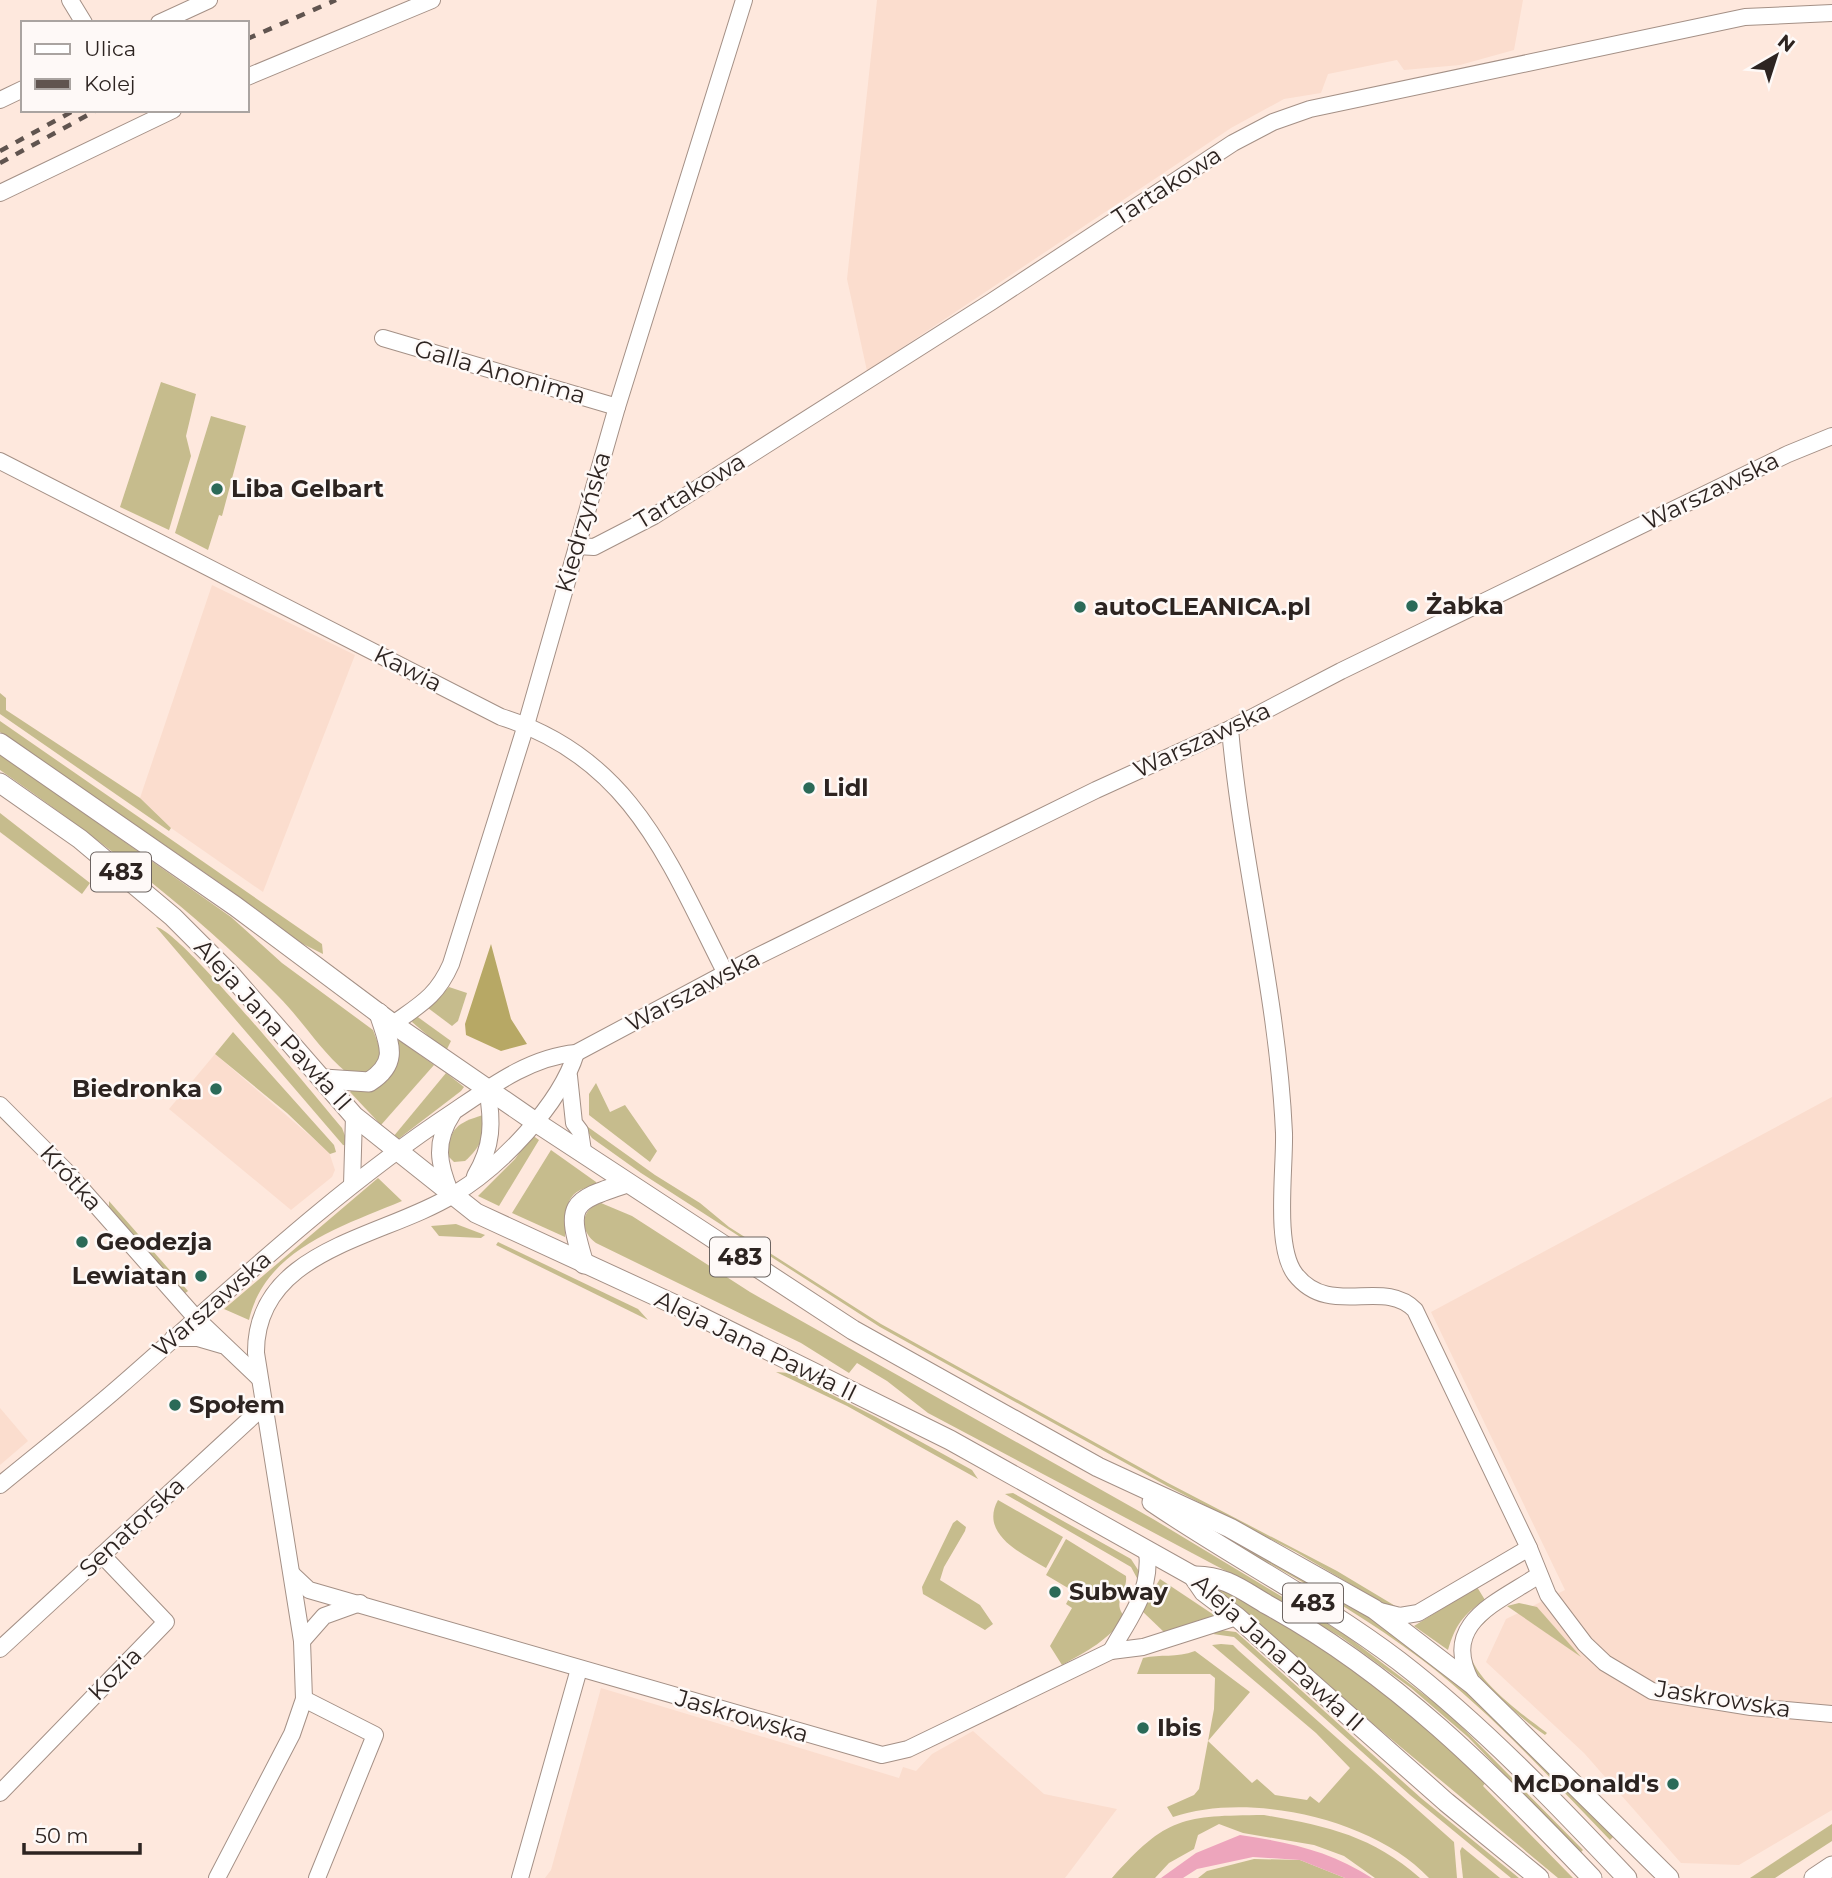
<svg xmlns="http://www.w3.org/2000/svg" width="1832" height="1878" font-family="Montserrat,sans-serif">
	<rect width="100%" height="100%" fill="#fee8dd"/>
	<g fill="#fbddce">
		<polygon points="877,0 1523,0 1514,50 1460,65 1404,70 1397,60 1328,74 1321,93 1284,99 1231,128 867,371 847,279"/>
		<polygon points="212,585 355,655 263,892 171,828 140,798"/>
		<polygon points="215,1054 329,1152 335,1170 332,1177 291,1210 169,1109"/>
		<polygon points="1832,1097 1832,1810 1739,1865 1681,1863 1584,1753 1486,1662 1506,1619 1565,1590 1431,1312"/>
		<polygon points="0,1408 28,1441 0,1465"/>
		<polygon points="601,1688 899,1778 903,1767 916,1771 932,1754 973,1731 1044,1794 1117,1809 1065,1878 545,1878 551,1870"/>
	</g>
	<g fill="#c6bc8d">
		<polygon points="161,382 196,394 186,436 191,456 169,530 120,507"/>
		<polygon points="211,416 246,426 222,516 219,515 208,550 175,533"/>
		<polygon points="0,693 6,698 6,710 140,798 171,828 169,831 0,714"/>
		<polygon points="0,721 322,944 323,954 295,940 223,885 0,732"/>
		<path d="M0 754 231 917 282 963 373 1030 382 1054 372 1071 360 1075 346 1072C320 1050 302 1020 278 996 194 911 98 838 0 770Z"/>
		<polygon points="0,813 90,883 82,894 0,832"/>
		<path d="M156 927C180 929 317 1099 342 1128L349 1146 343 1145Z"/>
		<polygon points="449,987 467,993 458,1021 452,1026 428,1008"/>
		<polygon points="415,1015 451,1041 446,1051 412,1022"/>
		<polygon points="233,1032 334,1145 336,1152 330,1154 287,1113 215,1054"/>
		<polygon points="399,1040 434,1065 381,1125 350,1092"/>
		<polygon points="446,1073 464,1087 461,1091 397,1140 393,1137"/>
		<polygon points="596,1083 610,1112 625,1105 657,1151 650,1162 589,1115 589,1094"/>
		<path d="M483 1115C485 1136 481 1147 465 1161L454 1162 447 1155C450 1128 457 1123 483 1115Z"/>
		<polygon points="581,1122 655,1175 700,1203 729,1227 881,1324 1168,1483 1337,1571 1402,1610 1386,1605 1296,1552 1167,1486 880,1327 641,1173 592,1138"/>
		<polygon points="532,1135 539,1140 499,1206 478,1196 515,1159"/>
		<path d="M551 1150 596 1182 597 1186C560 1189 568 1214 565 1237L512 1213Z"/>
		<path d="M378 1178 402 1201C343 1226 265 1249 249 1320L224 1309Z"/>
		<polygon points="109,1201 188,1291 184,1294 109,1208"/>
		<path d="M601 1203 632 1216 750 1292 1153 1519 1344 1634 1447 1712 1583 1850 1580 1853 1468 1737 1411 1688 1341 1637 1258 1588 928 1413 887 1381 857 1363 849 1373 801 1343 596 1243C579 1231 580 1209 601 1203Z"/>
		<polygon points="456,1224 485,1235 481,1238 439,1236 431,1226"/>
		<polygon points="498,1242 638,1309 648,1320 496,1245"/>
		<polygon points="776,1372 789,1373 876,1417 972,1470 978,1479 847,1406"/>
		<polygon points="1013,1493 1131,1559 1142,1576 1130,1602 1138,1580 1131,1567 1005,1494"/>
		<path d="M998 1500 1063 1537 1046 1568C1022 1554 979 1534 998 1500Z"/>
		<polygon points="957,1520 966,1527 965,1531 944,1567 940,1580 980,1605 993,1624 985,1630 923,1594 922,1587 953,1523"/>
		<path d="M1225 1535 1369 1617 1455 1681 1614 1836 1610 1840C1549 1777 1491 1712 1421 1659 1359 1612 1293 1576 1225 1539Z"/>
		<path d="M1066 1539 1126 1576C1128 1592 1111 1602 1125 1617 1108 1640 1088 1651 1062 1665L1050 1646 1072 1608 1066 1604 1073 1591 1046 1575Z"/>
		<polygon points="1160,1579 1214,1615 1212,1618 1166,1634 1141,1610"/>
		<polygon points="1206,1580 1313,1641 1408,1711 1486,1782 1483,1786 1573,1878 1558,1878 1204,1583"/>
		<path d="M1477 1587 1485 1600C1463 1614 1455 1626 1448 1650L1414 1626Z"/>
		<polygon points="1519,1603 1537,1607 1581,1657 1507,1606"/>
		<path d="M1492 1614C1488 1622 1474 1628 1470 1641 1461 1672 1525 1716 1547 1733L1545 1735C1528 1724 1513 1710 1498 1696 1468 1668 1448 1642 1492 1614Z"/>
		<polygon points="1220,1630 1236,1632 1244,1639 1421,1798 1519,1878 1511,1878 1410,1795 1234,1637 1213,1634"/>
		<path d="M1221 1644 1233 1645 1239 1651 1454 1842 1457 1878H1429C1374 1819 1249 1791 1173 1817L1167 1807 1194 1795 1199 1789 1214 1709 1215 1678 1210 1674H1137L1143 1658C1161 1654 1176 1658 1195 1651L1250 1692 1208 1741 1252 1783 1257 1779 1275 1795 1307 1800 1310 1796 1319 1803 1350 1768 1316 1733 1212 1645Z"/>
		<path d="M1264 1815C1326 1826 1371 1835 1420 1878H1375L1344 1856 1314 1845 1243 1833 1219 1824 1198 1835 1194 1849 1169 1863 1155 1878H1112C1167 1816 1183 1816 1264 1815Z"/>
		<polygon points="1832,1824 1832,1841 1775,1878 1750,1878"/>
		<polygon points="1462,1847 1500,1878 1463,1878 1460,1851"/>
		<polygon points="1254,1859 1300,1860 1345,1878 1198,1878 1207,1871"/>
	</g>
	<polygon fill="#b7a865" points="491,944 511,1019 527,1044 501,1051 466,1035 465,1024"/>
	<path fill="#eda5bc" d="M1240 1835C1288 1842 1331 1851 1372 1878H1345L1300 1860 1253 1857 1197 1869 1183 1878H1161L1196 1853Z"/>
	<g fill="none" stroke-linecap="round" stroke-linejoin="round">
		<defs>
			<g id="minor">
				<polyline points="70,0 84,23"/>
				<polyline points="159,23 209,0"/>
				<polyline points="247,77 432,0"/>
				<polyline points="0,100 23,89"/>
				<polyline points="0,193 173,110"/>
				<polyline points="383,338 617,407"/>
				<path d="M0 461 501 717C631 757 669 862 725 972"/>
				<polyline points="577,546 594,547 654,516 991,302 1233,143 1273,122 1310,109 1745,17 1832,13"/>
				<path d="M1230 729C1242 864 1278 997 1284 1133 1285 1169 1274 1246 1295 1274 1330 1319 1383 1277 1415 1310L1529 1548 1548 1595 1585 1644 1605 1663 1652 1691 1751 1707 1832 1714"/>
				<path d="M393 1024C421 1004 437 996 451 964L526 725 617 407 744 0"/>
				<polyline points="569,1076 574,1123 580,1131 583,1151"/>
				<polyline points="0,1105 65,1170 195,1317 259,1378"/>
				<path d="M475 1176C493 1146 493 1122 487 1088"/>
				<polyline points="352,1185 354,1116"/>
				<path d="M451 1194C438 1163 434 1142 453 1113"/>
				<polyline points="173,1338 198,1338 222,1345"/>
				<path d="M0 1485C40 1452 80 1421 119 1387 228 1292 332 1192 453 1112 490 1087 530 1057 576 1053L754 958 1096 790 1230 729 1341 671 1788 454 1832 436"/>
				<polyline points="292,1574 309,1590 882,1755 908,1749 1111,1651 1143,1647 1237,1617"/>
				<polyline points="1380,1611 1400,1616 1418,1613 1529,1548"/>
				<polyline points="302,1641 324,1616 360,1603"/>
				<polyline points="0,1649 265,1405"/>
				<path d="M1111 1651C1131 1615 1152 1592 1147 1549"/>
				<path d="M1472 1683C1439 1623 1497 1603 1539 1575"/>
				<polyline points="304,1699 375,1735 317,1878"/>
				<polyline points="0,1793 166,1622 102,1555"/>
				<path d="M217 1878 292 1734 304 1699 302 1641 256 1353C255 1249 383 1238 453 1195 500 1167 560 1105 576 1053"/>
				<polyline points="520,1878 579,1669"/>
			</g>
			<g id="major">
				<polyline points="0,743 235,906 393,1024 534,1121 853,1330 1098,1467 1230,1528 1374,1609 1473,1685 1669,1878"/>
				<polyline points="0,783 80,839 173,917 231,975 354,1116 476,1213 693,1313 950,1440 1193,1576 1204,1592 1237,1617 1446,1802 1539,1878"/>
				<path d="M324 1079 369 1082C401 1062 388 1042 379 1013"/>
				<path d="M584 1264C566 1204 569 1202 627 1183"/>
				<path d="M1152 1502C1233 1557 1321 1602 1399 1661 1482 1725 1555 1802 1627 1878"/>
				<path d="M1193 1576C1223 1575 1241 1589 1266 1604 1393 1673 1493 1774 1592 1878"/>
				<polyline points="1814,1878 1832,1866"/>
			</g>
		</defs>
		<use href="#minor" stroke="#a49086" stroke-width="18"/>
		<use href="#major" stroke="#a49086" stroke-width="21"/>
		<use href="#minor" stroke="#fff" stroke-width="16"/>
		<use href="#major" stroke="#fff" stroke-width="19"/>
		<g stroke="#60544f" stroke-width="4.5" stroke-dasharray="9 9" stroke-linecap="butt">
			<polyline points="247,39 336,0"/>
			<polyline points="0,151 75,110"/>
			<polyline points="0,163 97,110"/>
		</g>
	</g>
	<g fill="#2b6a58" stroke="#fef9f7" stroke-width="2.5">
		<circle cx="217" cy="489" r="7"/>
		<circle cx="1412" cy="606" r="7"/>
		<circle cx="1080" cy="607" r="7"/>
		<circle cx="809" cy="788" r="7"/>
		<circle cx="216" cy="1089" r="7"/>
		<circle cx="82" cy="1242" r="7"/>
		<circle cx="201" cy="1276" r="7"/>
		<circle cx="175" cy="1405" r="7"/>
		<circle cx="1055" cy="1592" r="7"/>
		<circle cx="1143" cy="1728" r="7"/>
		<circle cx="1673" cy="1784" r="7"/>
	</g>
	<g text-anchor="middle" stroke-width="5" stroke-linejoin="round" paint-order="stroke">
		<g fill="#fef9f7" stroke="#6c6461" stroke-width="2">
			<rect x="91" y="852.5" width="60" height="39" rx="5"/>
			<rect x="710" y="1237.5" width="60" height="39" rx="5"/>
			<rect x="1283" y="1583.5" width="60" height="39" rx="5"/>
		</g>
		<g font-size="23" font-weight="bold" fill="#2d2421">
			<text x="121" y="880">483</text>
			<text x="740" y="1265">483</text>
			<text x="1313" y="1611">483</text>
		</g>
		<g font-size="24" fill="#2d2421" stroke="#fef9f7">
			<text transform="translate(1167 186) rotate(-33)" y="8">Tartakowa</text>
			<text transform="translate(500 372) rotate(16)" y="8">Galla Anonima</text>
			<text transform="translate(690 491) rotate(-31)" y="8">Tartakowa</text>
			<text transform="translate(1711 491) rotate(-26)" y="8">Warszawska</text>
			<text transform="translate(583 522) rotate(-74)" y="8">Kiedrzyńska</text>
			<text transform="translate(408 669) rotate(27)" y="8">Kawia</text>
			<text transform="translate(1202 740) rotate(-25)" y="8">Warszawska</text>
			<text transform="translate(693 991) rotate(-28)" y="8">Warszawska</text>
			<text transform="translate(273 1025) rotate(48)" y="8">Aleja Jana Pawła II</text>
			<text transform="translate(71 1178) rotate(48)" y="8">Krótka</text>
			<text transform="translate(212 1304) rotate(-41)" y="8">Warszawska</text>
			<text transform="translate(756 1346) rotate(26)" y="8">Aleja Jana Pawła II</text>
			<text transform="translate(132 1527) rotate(-43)" y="8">Senatorska</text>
			<text transform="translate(1278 1653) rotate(42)" y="8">Aleja Jana Pawła II</text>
			<text transform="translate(115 1674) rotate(-45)" y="8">Kozia</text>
			<text transform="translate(1723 1699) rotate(9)" y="8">Jaskrowska</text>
			<text transform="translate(742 1716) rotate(16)" y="8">Jaskrowska</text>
		</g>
		<g font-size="24" font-weight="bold" fill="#2d2421" stroke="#fef9f7" text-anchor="start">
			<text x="231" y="497">Liba Gelbart</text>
			<text x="1426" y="614">Żabka</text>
			<text x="1094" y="615">autoCLEANICA.pl</text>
			<text x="823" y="796">Lidl</text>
			<text x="202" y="1097" text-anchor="end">Biedronka</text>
			<text x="96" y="1250">Geodezja</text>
			<text x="187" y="1284" text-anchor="end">Lewiatan</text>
			<text x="189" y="1413">Społem</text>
			<text x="1069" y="1600">Subway</text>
			<text x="1157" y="1736">Ibis</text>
			<text x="1659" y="1792" text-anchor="end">McDonald's</text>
		</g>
	</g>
	<rect x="21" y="21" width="228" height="91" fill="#fef9f7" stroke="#aaa4a1" stroke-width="2"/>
	<rect x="35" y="44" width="35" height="10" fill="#ffffff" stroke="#aaa4a1" stroke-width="2"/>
	<text x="84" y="56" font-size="21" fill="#2d2421">Ulica</text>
	<rect x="35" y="79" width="35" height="10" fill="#60544f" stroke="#aaa4a1" stroke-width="2"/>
	<text x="84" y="91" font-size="21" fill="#2d2421">Kolej</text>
	<g transform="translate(1776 56) rotate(39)" stroke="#fef9f7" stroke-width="5" paint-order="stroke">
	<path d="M0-5L12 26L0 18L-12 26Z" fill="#2d2421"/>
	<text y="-10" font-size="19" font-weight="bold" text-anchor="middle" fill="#2d2421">N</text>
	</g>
	<path d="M24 1843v10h116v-10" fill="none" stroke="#2d2421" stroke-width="3.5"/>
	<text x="35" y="1843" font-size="21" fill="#2d2421" stroke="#fef9f7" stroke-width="5" paint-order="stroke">50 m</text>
</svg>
